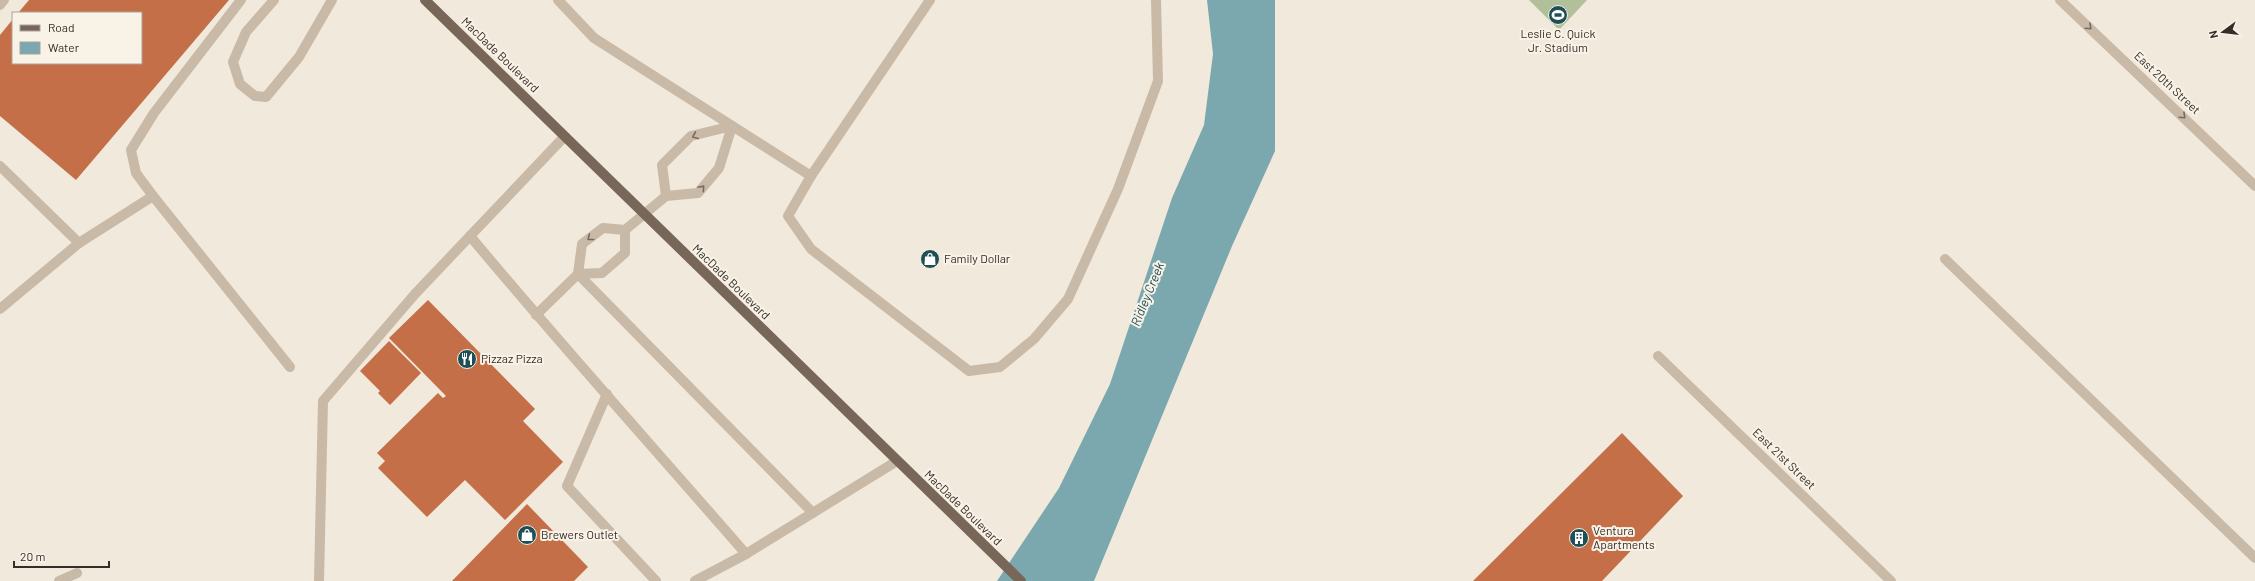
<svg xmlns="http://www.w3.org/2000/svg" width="2255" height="581" font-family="Barlow,sans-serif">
	<rect width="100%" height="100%" fill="#f1e9db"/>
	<polygon fill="#b1c09b" points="1529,0 1587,0 1559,30"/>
	<polygon fill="#7ba8ae" points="1207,0 1275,0 1275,151 1232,246 1094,581 997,581 1059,488 1110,384 1172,198 1204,125 1213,54"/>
	<g fill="#c46f47">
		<polygon points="29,0 229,0 76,180 0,116 0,35 13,19 13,63 141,63 141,13 18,13"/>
		<polygon points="428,300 535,409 523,421 563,462 505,520 465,480 427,517 378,468 385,461 377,453 438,393 443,398 446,396 389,338"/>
		<polygon points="389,341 421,373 390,405 378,393 380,391 360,371"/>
		<polygon points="1622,433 1683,496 1602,581 1473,581"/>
		<polygon points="527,504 588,567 574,581 452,581"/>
	</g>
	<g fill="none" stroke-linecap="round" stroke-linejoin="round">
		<g stroke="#c9b9a7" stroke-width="10">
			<polyline points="274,0 246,32 233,62 240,84 255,96 266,97 299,57 332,0"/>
			<polyline points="558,0 594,38 811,176 930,0"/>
			<polyline points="0,5 4,0"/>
			<polyline points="0,166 79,243 0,309"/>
			<polyline points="811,176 788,216 811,249 969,371 1000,367 1034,339 1068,299 1118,189 1158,81 1156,0"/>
			<polyline points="153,196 136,173 131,150 154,113 241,0"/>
			<polyline points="666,196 662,165 691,136 732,126"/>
			<path d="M470 236C560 344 654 448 746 554L695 581"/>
			<polyline points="79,243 153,196 290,367"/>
			<polyline points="1945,259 2255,558"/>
			<polyline points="578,274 813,513"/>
			<polyline points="578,274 602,273 625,253 625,230"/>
			<polyline points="536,315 578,274 582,244 603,228 625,230 666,196 698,193 719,168 732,126"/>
			<polyline points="607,394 567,486 656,581"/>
			<polyline points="746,554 897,461"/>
			<polyline points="319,581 323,401 415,294 564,137"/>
		</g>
		<g stroke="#c9b9a7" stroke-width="10">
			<polyline points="2060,0 2255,186"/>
			<polyline points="1658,356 1891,581"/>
			<polyline points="59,581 77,573"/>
		</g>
		<polyline stroke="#786659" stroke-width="10" points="425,0 1021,581"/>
	</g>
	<defs><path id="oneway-chevron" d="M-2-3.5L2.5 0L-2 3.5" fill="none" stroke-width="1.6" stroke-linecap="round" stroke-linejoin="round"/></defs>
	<g stroke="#786c61">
		<use href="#oneway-chevron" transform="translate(2089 27) rotate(43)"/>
		<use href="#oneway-chevron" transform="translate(2183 116) rotate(43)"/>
		<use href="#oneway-chevron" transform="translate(695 136) rotate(157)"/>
		<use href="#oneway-chevron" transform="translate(702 188) rotate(-49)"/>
		<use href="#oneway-chevron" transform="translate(590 238) rotate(142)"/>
	</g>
	<defs>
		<symbol id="stadium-disc" viewBox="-11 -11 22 22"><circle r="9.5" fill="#1e4f57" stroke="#f9f2e7"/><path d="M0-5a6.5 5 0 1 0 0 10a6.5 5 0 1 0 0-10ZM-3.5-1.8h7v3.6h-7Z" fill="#fff"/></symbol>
		<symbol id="shop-disc" viewBox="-11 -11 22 22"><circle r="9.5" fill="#1e4f57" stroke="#f9f2e7"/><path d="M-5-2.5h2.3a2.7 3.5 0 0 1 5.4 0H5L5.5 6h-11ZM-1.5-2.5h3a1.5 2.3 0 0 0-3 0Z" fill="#fff"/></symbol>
		<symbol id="restaurant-disc" viewBox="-11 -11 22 22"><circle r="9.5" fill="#1e4f57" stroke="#f9f2e7"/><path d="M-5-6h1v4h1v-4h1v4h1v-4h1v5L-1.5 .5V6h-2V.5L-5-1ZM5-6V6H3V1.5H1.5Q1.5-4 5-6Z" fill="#fff"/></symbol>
		<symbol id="building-disc" viewBox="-11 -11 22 22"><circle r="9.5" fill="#1e4f57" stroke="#f9f2e7"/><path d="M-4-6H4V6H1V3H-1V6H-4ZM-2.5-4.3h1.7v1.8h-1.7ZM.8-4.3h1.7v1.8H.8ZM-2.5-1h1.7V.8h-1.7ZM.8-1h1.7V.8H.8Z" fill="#fff"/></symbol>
	</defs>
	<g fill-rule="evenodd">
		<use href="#stadium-disc" x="1547" y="4" width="22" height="22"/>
		<use href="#shop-disc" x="919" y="248" width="22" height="22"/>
		<use href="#restaurant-disc" x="456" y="348" width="22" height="22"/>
		<use href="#shop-disc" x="516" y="524" width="22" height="22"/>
		<use href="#building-disc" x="1568" y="527" width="22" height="22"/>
	</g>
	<g text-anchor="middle" stroke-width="4" stroke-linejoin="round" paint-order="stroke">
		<g font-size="12" fill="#362d28" stroke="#f9f2e7" text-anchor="start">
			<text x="1558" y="38" text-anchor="middle">Leslie C. Quick<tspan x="1558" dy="14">Jr. Stadium</tspan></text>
			<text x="944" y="263">Family Dollar</text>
			<text x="481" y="363">Pizzaz Pizza</text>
			<text x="1593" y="535">Ventura<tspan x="1593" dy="14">Apartments</tspan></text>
			<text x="541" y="539">Brewers Outlet</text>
		</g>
		<g font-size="12" fill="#362d28" stroke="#f9f2e7">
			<text transform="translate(500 55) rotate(44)" y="4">MacDade Boulevard</text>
			<text transform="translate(2167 83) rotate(43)" y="4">East 20th Street</text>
			<text transform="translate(731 282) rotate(44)" y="4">MacDade Boulevard</text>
			<text transform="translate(1784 459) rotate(44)" y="4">East 21st Street</text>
			<text transform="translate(963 508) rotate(44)" y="4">MacDade Boulevard</text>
		</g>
		<g font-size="13" font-style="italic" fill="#1e4f57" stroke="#f9f2e7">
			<text transform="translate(1147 294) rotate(-68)" y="5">Ridley Creek</text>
		</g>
	</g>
	<rect x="12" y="12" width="130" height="52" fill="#f9f2e7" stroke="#aba39b"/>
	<rect x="20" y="25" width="20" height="6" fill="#786659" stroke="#aba39b"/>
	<text x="48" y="32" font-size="12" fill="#362d28">Road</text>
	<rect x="20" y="42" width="20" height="12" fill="#7ba8ae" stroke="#aba39b"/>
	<text x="48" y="52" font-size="12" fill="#362d28">Water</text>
	<g transform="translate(2223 32) rotate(255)" stroke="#f9f2e7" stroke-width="3" paint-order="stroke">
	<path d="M0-3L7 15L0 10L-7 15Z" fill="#362d28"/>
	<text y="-6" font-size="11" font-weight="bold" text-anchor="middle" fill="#362d28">N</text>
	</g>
	<path d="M14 561v6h95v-6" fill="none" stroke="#362d28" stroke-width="2"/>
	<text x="20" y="561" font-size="12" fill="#362d28" stroke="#f9f2e7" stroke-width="3" paint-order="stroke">20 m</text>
</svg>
